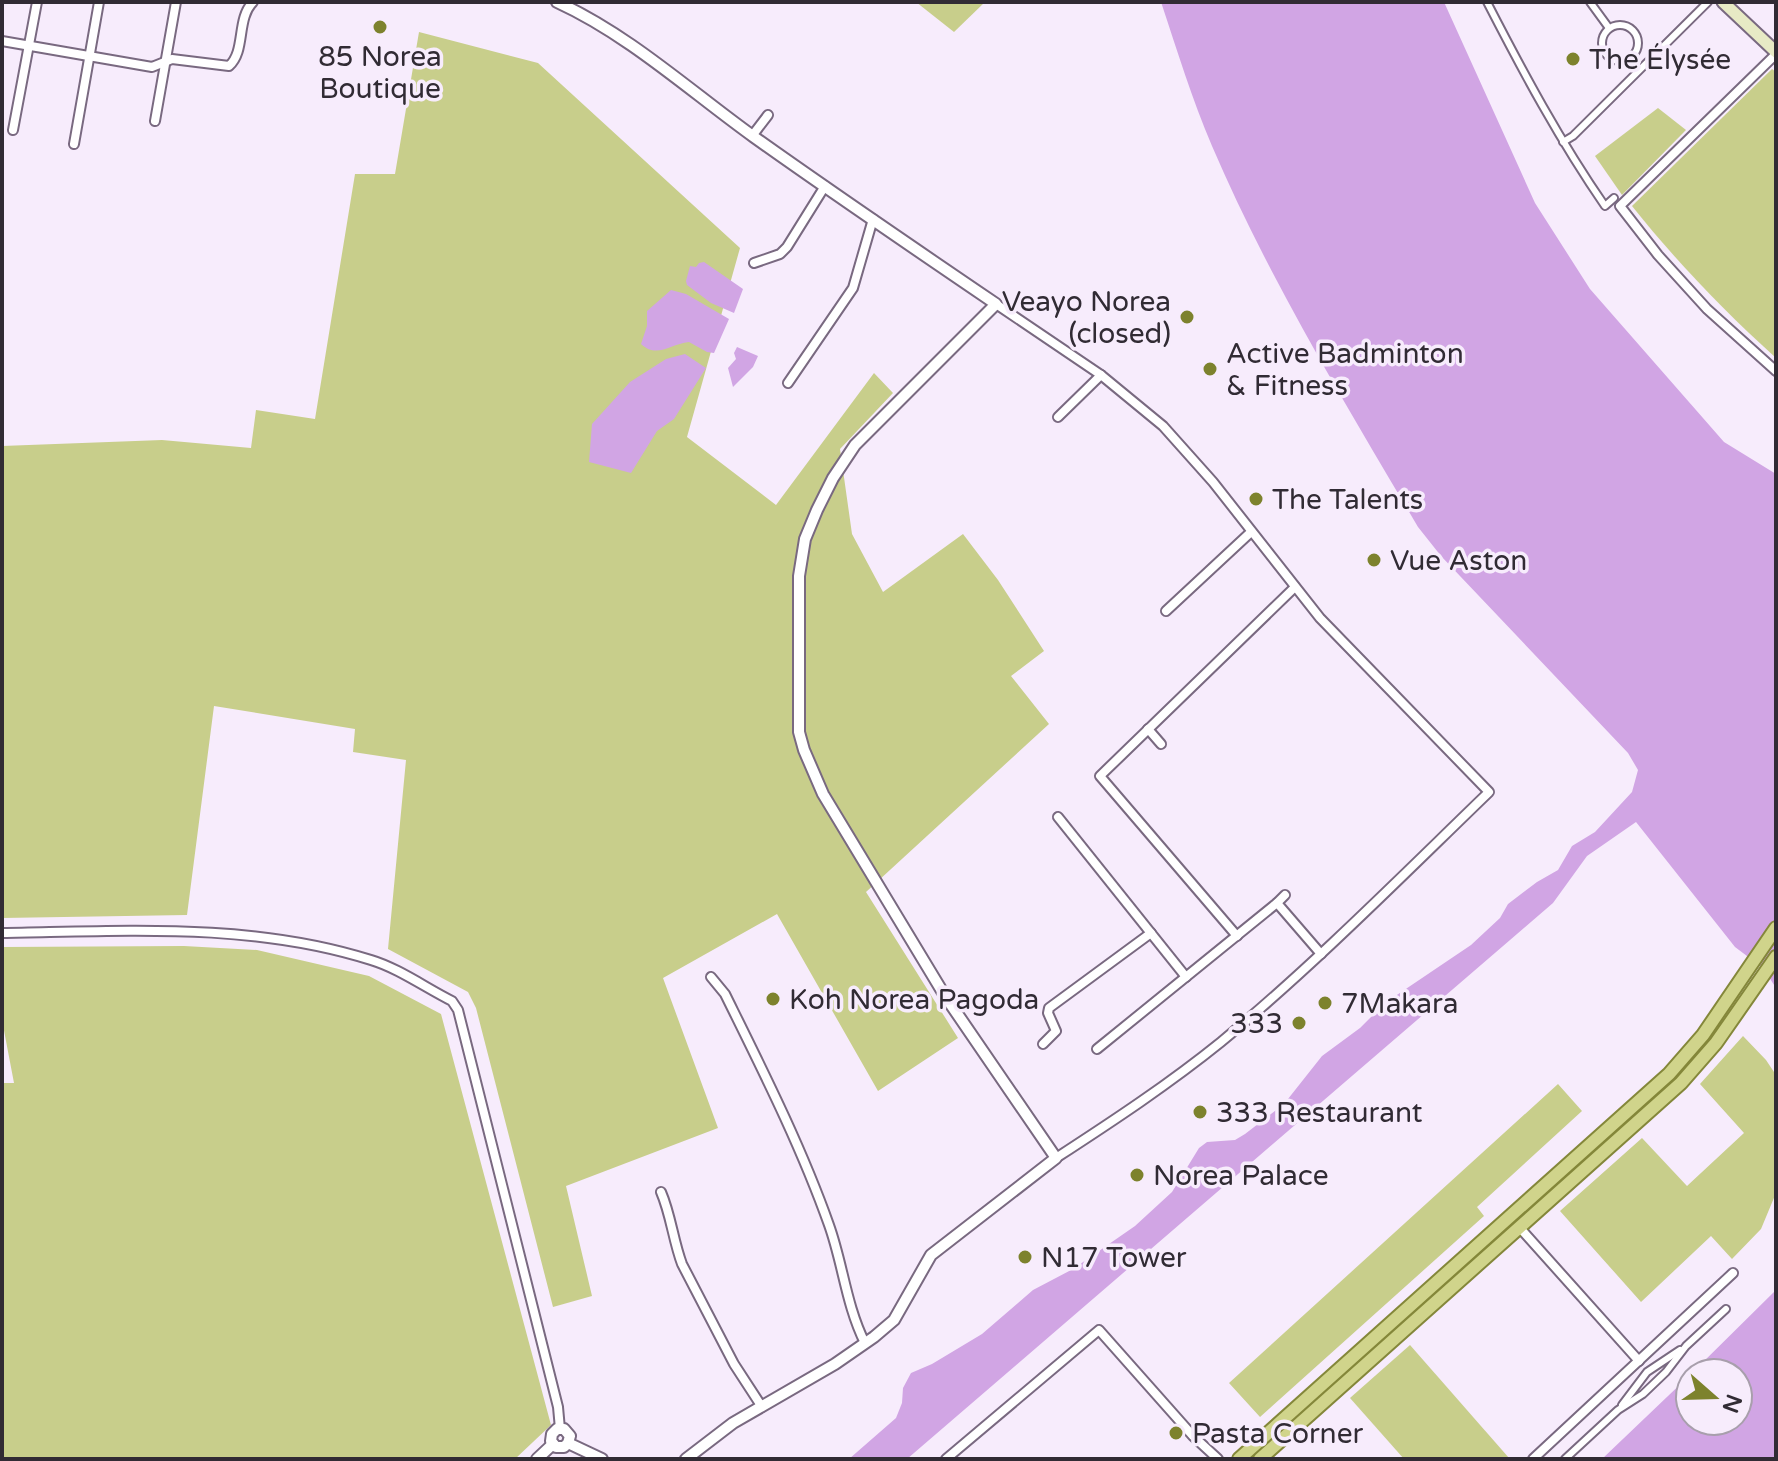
<svg xmlns="http://www.w3.org/2000/svg" width="1778" height="1461" font-family="'Varela Round',sans-serif">
	<rect width="100%" height="100%" fill="#f7ecfc"/>
	<g fill="#c8ce8b">
		<polygon points="916,2 985,2 954,32"/>
		<polygon points="419,32 538,63 740,248 687,437 776,505 874,373 893,393 840,449 852,534 883,592 963,534 998,580 1044,651 1011,676 1049,724 866,892 958,1038 878,1091 777,914 663,978 718,1128 566,1186 592,1296 553,1307 476,1008 468,992 388,949 406,760 353,752 355,729 214,706 187,915 2,918 2,446 162,440 251,448 256,410 315,419 355,174 395,174"/>
		<path d="M1772 69 1776 72V358C1723 310 1676 261 1632 206Z"/>
		<polygon points="1658,108 1686,130 1622,195 1595,156"/>
		<polygon points="184,946 257,950 369,976 441,1014 551,1425 515,1459 2,1459 2,1083 14,1083 2,1020 2,947"/>
		<polygon points="1743,1036 1766,1060 1776,1075 1776,1193 1761,1229 1732,1259 1711,1236 1641,1302 1560,1211 1642,1138 1687,1186 1744,1133 1700,1084"/>
		<polygon points="1558,1084 1582,1111 1477,1207 1484,1216 1260,1417 1229,1383"/>
		<polygon points="1410,1345 1509,1458 1509,1459 1404,1459 1350,1398"/>
	</g>
	<g fill="#d1a5e4">
		<path d="M1161 2H1444L1535 203 1590 289 1724 442 1776 474V988L1763 968 1735 947 1636 822 1587 856 1553 903 907 1459H849L896 1418 902 1403 903 1388 911 1373 932 1364 982 1334 1033 1290 1073 1269 1135 1226 1172 1192 1199 1148 1207 1142 1235 1140 1245 1134 1284 1104 1322 1056 1360 1028 1385 1003 1471 945 1500 918 1508 904 1537 882 1558 870 1572 846 1595 832 1632 792 1638 770 1628 753 1441 556 1418 527C1345 403 1269 279 1212 146 1192 99 1177 50 1161 2Z"/>
		<polygon points="704,262 743,289 734,313 711,303 687,285 686,281 690,266 696,267 699,263"/>
		<path d="M671 290 686 294 729 319 714 353 707 352 689 342C670 344 657 359 641 344L647 326V311Z"/>
		<polygon points="737,347 758,356 753,367 733,387 728,368 736,359 734,353"/>
		<polygon points="685,354 706,368 674,419 657,431 631,473 589,462 592,424 630,382 666,359"/>
		<polygon points="1776,1290 1776,1459 1602,1459 1690,1375 1690,1421 1738,1421 1738,1373 1692,1373"/>
	</g>
	<g fill="none" stroke-linecap="round" stroke-linejoin="round">
		<defs>
			<g id="pedestrian">
				<path d="M1487 2C1523 72 1560 141 1605 206L1614 198"/>
				<polyline points="1590,2 1609,28"/>
				<circle cx="1620" cy="43" r="18"/>
				<polyline points="1563,142 1573,136 1708,2"/>
				<polyline points="1622,1405 1647,1372 1680,1350"/>
				<polyline points="1565,1459 1618,1410 1643,1394 1666,1372 1686,1346 1726,1309"/>
			</g>
			<g id="minor">
				<path d="M2 41 152 67 172 59 229 66C246 51 236 19 253 2"/>
				<polyline points="1776,54 1620,206 1658,255 1707,309 1776,371"/>
				<polyline points="155,121 176,2"/>
				<polyline points="13,130 37,2"/>
				<polyline points="752,136 768,115"/>
				<polyline points="74,144 99,2"/>
				<polyline points="754,263 780,254 787,247 825,186"/>
				<path d="M996 304 1101 375 1163 426 1213 482 1320 618 1489 792C1401 877 1315 964 1221 1042 1169 1084 1113 1121 1056 1158"/>
				<polyline points="788,383 853,288 873,219"/>
				<polyline points="1058,417 1101,375"/>
				<polyline points="1166,611 1251,532"/>
				<polyline points="1148,729 1161,744"/>
				<polyline points="1058,817 1186,977"/>
				<polyline points="1285,895 1277,903 1321,954"/>
				<path d="M2 933C125 931 251 922 371 960 398 968 426 988 452 1001L458 1010 558 1407 560 1429"/>
				<polyline points="1237,936 1100,776 1295,587"/>
				<path d="M711 977 725 994C762 1069 801 1146 829 1225 843 1264 846 1305 865 1343"/>
				<polyline points="1043,1044 1056,1031 1048,1013 1049,1008 1151,933"/>
				<polyline points="1097,1049 1277,903"/>
				<path d="M661 1192C671 1215 673 1240 682 1264L734 1364 762 1407"/>
				<polyline points="1520,1228 1639,1361"/>
				<polyline points="946,1459 1099,1330 1193,1436 1218,1459"/>
				<polyline points="1533,1459 1733,1273"/>
			</g>
			<g id="tertiary">
				<path d="M557 2C629 35 690 91 754 137 834 194 915 249 996 304L855 445 833 478 817 510 805 539 799 576V732L804 750 823 794 945 996 1056 1158 931 1255 894 1320 874 1337 835 1364 733 1423 686 1459"/>
				<polyline points="568,1443 570,1436 564,1429 557,1429 552,1434 551,1441 556,1447 564,1447 568,1443 602,1459"/>
				<polyline points="537,1459 553,1444"/>
			</g>
			<polyline id="secondary" points="1723,2 1776,52"/>
			<g id="primary">
				<polyline points="1239,1459 1669,1074 1703,1035 1776,928"/>
				<polyline points="1260,1459 1681,1083 1716,1043 1776,957"/>
			</g>
		</defs>
		<use href="#pedestrian" stroke="#796980" stroke-width="10"/>
		<use href="#minor" stroke="#796980" stroke-width="12"/>
		<use href="#tertiary" stroke="#796980" stroke-width="14"/>
		<use href="#secondary" stroke="#796980" stroke-width="15"/>
		<use href="#primary" stroke="#84873a" stroke-width="16"/>
		<use href="#pedestrian" stroke="#fff" stroke-width="6"/>
		<use href="#minor" stroke="#fff" stroke-width="8"/>
		<use href="#tertiary" stroke="#fff" stroke-width="10"/>
		<use href="#secondary" stroke="#e7eac5" stroke-width="11"/>
		<use href="#primary" stroke="#d0d48b" stroke-width="12"/>
	</g>
	<g fill="#7d822d" stroke="#f7ecfc" stroke-width="3">
		<circle cx="380" cy="27" r="8"/>
		<circle cx="1573" cy="59" r="8"/>
		<circle cx="1187" cy="317" r="8"/>
		<circle cx="1210" cy="369" r="8"/>
		<circle cx="1256" cy="499" r="8"/>
		<circle cx="1374" cy="560" r="8"/>
		<circle cx="773" cy="999" r="8"/>
		<circle cx="1325" cy="1003" r="8"/>
		<circle cx="1299" cy="1023" r="8"/>
		<circle cx="1200" cy="1112" r="8"/>
		<circle cx="1137" cy="1175" r="8"/>
		<circle cx="1025" cy="1257" r="8"/>
		<circle cx="1176" cy="1433" r="8"/>
	</g>
	<g text-anchor="middle" stroke-width="7" stroke-linejoin="round" paint-order="stroke">
		<g font-size="28" fill="#312b34" stroke="#f7ecfc" text-anchor="start">
			<text x="380" y="66" text-anchor="middle">85 Norea<tspan x="380" dy="32">Boutique</tspan></text>
			<text x="1589" y="69">The Élysée</text>
			<text x="1171" y="311" text-anchor="end">Veayo Norea<tspan x="1171" dy="32">(closed)</tspan></text>
			<text x="1226" y="363">Active Badminton<tspan x="1226" dy="32">&amp; Fitness</tspan></text>
			<text x="1272" y="509">The Talents</text>
			<text x="1390" y="570">Vue Aston</text>
			<text x="789" y="1009">Koh Norea Pagoda</text>
			<text x="1341" y="1013">7Makara</text>
			<text x="1283" y="1033" text-anchor="end">333</text>
			<text x="1216" y="1122">333 Restaurant</text>
			<text x="1153" y="1185">Norea Palace</text>
			<text x="1041" y="1267">N17 Tower</text>
			<text x="1192" y="1443">Pasta Corner</text>
		</g>
	</g>
	<rect width="1778" height="1461" fill="none" stroke="#312b34" stroke-width="8"/>
	<g transform="translate(1714 1397) rotate(110)"><circle r="38" fill="#f7ecfc" stroke="#a89fac" stroke-width="2"/>
	<path d="M0-6L14 30L0 20L-14 30Z" fill="#7d822d"/>
	<text y="-12" font-size="22" font-weight="bold" text-anchor="middle" fill="#312b34">N</text>
	</g>
</svg>
